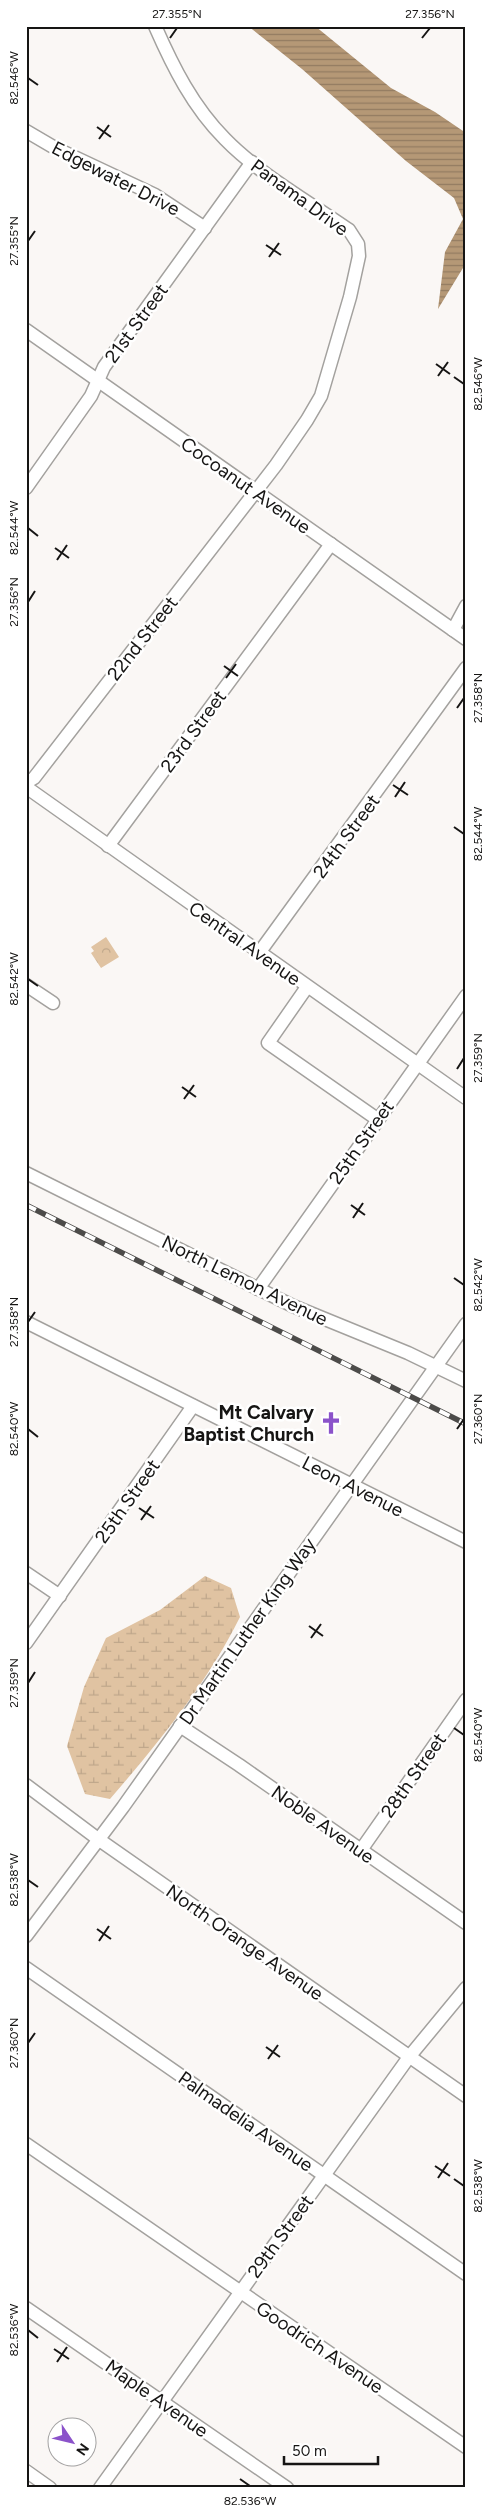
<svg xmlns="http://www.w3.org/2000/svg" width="492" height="2514" font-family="Figtree,sans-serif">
	<defs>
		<pattern id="wetland-marsh" width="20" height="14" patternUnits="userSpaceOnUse" patternTransform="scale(1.25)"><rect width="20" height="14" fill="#e0c3a2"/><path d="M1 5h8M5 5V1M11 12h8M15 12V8" fill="none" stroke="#bfa78b"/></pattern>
		<pattern id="park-crowns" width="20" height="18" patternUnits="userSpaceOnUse" patternTransform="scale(1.25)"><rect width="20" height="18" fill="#e0c3a2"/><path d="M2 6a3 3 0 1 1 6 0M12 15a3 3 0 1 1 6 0" fill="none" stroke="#bfa78b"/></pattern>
		<pattern id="water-rules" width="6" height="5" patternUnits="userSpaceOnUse" patternTransform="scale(1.25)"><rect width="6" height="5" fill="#b59876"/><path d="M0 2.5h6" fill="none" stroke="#927b60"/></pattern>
	</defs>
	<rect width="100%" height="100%" fill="#faf7f5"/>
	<path fill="url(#wetland-marsh)" d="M205 1576 231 1588 240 1617C206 1685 159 1742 110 1799L85 1794 67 1746 84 1687 106 1638 160 1610Z"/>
	<polygon fill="url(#park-crowns)" points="106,937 119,957 101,968 91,953 94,951 91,947"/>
	<polygon fill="url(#water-rules)" points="248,26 315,26 391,88 435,112 466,133 466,263 438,309 445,252 463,219 454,198 406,161 302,69"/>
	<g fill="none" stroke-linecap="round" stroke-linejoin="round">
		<defs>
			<g id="minor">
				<polyline points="26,131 55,148 155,195 205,228"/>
				<polyline points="26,330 466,639"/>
				<polyline points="26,488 91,396 104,367 252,162"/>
				<polyline points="453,630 466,606"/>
				<path d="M26 783 34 778 276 465 307 420 321 396 350 297 359 256 358 244 349 230C309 202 259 174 225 139 193 107 173 67 155 26"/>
				<polyline points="26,787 466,1098"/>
				<polyline points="108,846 331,544"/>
				<polyline points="259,953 466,668"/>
				<polyline points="26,985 53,1003"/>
				<polyline points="307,987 268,1043 377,1119"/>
				<polyline points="26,1173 293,1306 408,1353 466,1381"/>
				<polyline points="258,1289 466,996"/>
				<polyline points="26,1322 466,1542"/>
				<polyline points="26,1573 60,1596"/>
				<polyline points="26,1643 193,1406"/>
				<polyline points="180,1726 239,1765 466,1923"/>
				<polyline points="26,1785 98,1839 466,2096"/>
				<polyline points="361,1850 466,1700"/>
				<polyline points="26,1936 123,1807 466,1324"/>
				<polyline points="26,1968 466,2274"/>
				<polyline points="26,2144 466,2447"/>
				<polyline points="26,2308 287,2488"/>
				<polyline points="26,2471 50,2488"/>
				<polyline points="100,2488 409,2057 466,1988"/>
			</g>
		</defs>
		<use href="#minor" stroke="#a3a19e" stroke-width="15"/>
		<use href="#minor" stroke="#fff" stroke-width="12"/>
		<defs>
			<polyline id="rail" points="26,1205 466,1424"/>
		</defs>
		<use href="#rail" stroke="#4c4b49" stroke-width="5.5"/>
		<use href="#rail" stroke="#fff" stroke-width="4" stroke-dasharray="11" stroke-linecap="butt"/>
	</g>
	<path fill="none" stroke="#161514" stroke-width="2" d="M170 38 177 28M422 38 430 28M28 78 38 85M97 127 111 137M99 139 109 125M28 241 35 231M266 245 281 255M269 257 279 243M436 364 450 374M438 376 448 362M454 377 464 384M28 528 38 536M55 548 69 558M57 560 67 545M28 602 35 591M224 666 238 676M226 678 236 664M457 708 464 698M393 785 408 795M395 797 405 782M454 827 464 834M28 979 38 986M457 1069 464 1058M182 1087 196 1097M184 1099 194 1085M351 1205 365 1215M353 1218 363 1203M454 1278 464 1285M28 1322 35 1312M28 1429 38 1437M457 1429 464 1419M139 1508 154 1518M141 1520 151 1506M309 1626 323 1636M311 1638 321 1624M28 1683 35 1672M454 1728 464 1735M28 1880 38 1887M97 1929 111 1939M99 1941 109 1926M28 2043 35 2033M266 2047 280 2057M268 2059 278 2045M435 2166 450 2176M438 2178 448 2163M454 2179 464 2186M28 2330 38 2338M54 2349 69 2359M57 2362 67 2347M240 2479 250 2486"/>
	<defs>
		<symbol id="church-bare" viewBox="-9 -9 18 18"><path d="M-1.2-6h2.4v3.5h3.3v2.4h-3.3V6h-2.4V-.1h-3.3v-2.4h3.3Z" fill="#8b53ca" stroke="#fff" stroke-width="2.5" paint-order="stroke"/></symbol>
	</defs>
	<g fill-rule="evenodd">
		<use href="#church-bare" x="315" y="1407" width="32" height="32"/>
	</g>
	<g text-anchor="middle" stroke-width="5" stroke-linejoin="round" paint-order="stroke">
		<g font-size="19" fill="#161514" stroke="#fff">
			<text transform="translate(116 178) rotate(27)" y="7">Edgewater Drive</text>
			<text transform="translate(300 197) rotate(36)" y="7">Panama Drive</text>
			<text transform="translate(136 323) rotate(-54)" y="7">21st Street</text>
			<text transform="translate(246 485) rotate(35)" y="7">Cocoanut Avenue</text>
			<text transform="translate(142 638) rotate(-52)" y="7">22nd Street</text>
			<text transform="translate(193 731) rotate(-54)" y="7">23rd Street</text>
			<text transform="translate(346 836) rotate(-54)" y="7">24th Street</text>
			<text transform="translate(245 943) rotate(35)" y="7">Central Avenue</text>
			<text transform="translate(361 1142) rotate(-55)" y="7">25th Street</text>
			<text transform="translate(245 1280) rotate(26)" y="7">North Lemon Avenue</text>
			<text transform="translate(353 1486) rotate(27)" y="7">Leon Avenue</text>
			<text transform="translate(127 1501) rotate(-55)" y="7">25th Street</text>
			<text transform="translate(247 1631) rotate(-55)" y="7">Dr Martin Luther King Way</text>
			<text transform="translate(413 1775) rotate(-55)" y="7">28th Street</text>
			<text transform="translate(323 1824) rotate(35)" y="7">Noble Avenue</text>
			<text transform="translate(245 1942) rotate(35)" y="7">North Orange Avenue</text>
			<text transform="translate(246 2121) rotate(35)" y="7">Palmadelia Avenue</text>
			<text transform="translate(280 2236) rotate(-54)" y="7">29th Street</text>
			<text transform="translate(320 2347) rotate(34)" y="7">Goodrich Avenue</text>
			<text transform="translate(157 2398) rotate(35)" y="7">Maple Avenue</text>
		</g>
		<g font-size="19" font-weight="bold" fill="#161514" stroke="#fff" text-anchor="end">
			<text x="314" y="1419">Mt Calvary<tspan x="314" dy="22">Baptist Church</tspan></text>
		</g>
	</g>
	<rect width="492" height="2514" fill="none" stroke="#ffffff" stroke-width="55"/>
	<g transform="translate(72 2442) rotate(125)"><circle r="24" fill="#ffffff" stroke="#a2a1a1"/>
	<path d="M0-4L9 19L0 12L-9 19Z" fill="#8b53ca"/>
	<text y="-8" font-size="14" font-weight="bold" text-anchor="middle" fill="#161514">N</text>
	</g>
	<path d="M284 2456v8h94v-8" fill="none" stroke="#161514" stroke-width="2.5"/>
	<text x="292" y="2456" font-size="15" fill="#161514" stroke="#ffffff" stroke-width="4" paint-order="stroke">50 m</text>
	<rect x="28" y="28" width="436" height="2458" fill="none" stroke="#161514" stroke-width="2"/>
	<g font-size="12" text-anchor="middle" fill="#161514">
		<text x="177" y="18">27.355°N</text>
		<text x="430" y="18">27.356°N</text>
		<text transform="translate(14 78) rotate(-90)" y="4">82.546°W</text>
		<text transform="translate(14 241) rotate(-90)" y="4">27.355°N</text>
		<text transform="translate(478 384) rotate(-90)" y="4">82.546°W</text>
		<text transform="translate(14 528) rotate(-90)" y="4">82.544°W</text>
		<text transform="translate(14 602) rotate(-90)" y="4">27.356°N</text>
		<text transform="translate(478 698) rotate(-90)" y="4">27.358°N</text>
		<text transform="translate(478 834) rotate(-90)" y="4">82.544°W</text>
		<text transform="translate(14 979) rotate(-90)" y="4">82.542°W</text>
		<text transform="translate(478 1058) rotate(-90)" y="4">27.359°N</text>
		<text transform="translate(478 1285) rotate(-90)" y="4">82.542°W</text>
		<text transform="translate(14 1322) rotate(-90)" y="4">27.358°N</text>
		<text transform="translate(478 1419) rotate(-90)" y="4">27.360°N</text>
		<text transform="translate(14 1429) rotate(-90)" y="4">82.540°W</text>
		<text transform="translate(14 1683) rotate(-90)" y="4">27.359°N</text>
		<text transform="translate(478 1735) rotate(-90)" y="4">82.540°W</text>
		<text transform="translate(14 1880) rotate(-90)" y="4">82.538°W</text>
		<text transform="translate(14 2043) rotate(-90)" y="4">27.360°N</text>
		<text transform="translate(478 2186) rotate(-90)" y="4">82.538°W</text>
		<text transform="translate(14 2330) rotate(-90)" y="4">82.536°W</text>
		<text x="250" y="2505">82.536°W</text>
	</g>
</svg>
